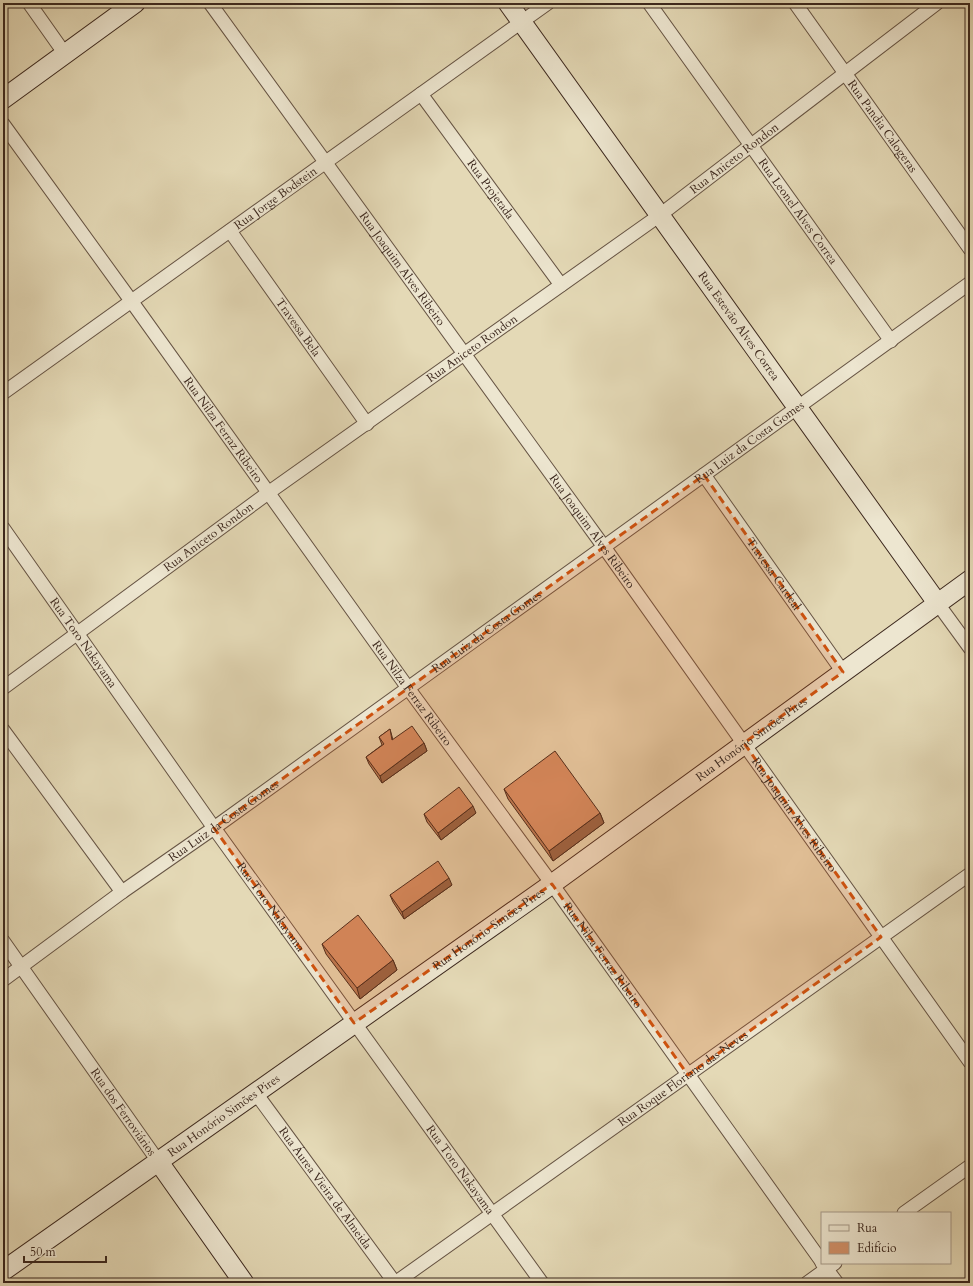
<svg xmlns="http://www.w3.org/2000/svg" width="973" height="1286" font-family="Cardo,serif">
	<rect width="100%" height="100%" fill="#e4d9b6"/>
	<filter id="stains"><feTurbulence type="fractalNoise" baseFrequency=".005" numOctaves="4"/><feColorMatrix values="0 0 0 0 .2 0 0 0 0 .09 0 0 0 0 .02 0 0 0 .5 -.17"/></filter>
	<radialGradient id="worn" r=".72"><stop offset=".6" stop-color="#630" stop-opacity="0"/><stop offset="1" stop-color="#630" stop-opacity=".3"/></radialGradient>
	<g fill="none" stroke-linecap="round" stroke-linejoin="round">
		<defs>
			<g id="street">
				<polyline points="29,3 65,54"/>
				<path id="s1" d="M210 3 604 547 970 1062"/>
				<path id="s2" d="M649 3 891 341"/>
				<path id="s3" d="M795 3 970 249"/>
				<path id="s4" d="M421 94 561 285"/>
				<path id="s5" d="M3 124 132 302 408 688 552 884 822 1262"/>
				<path id="s6" d="M230 231 367 424"/>
				<path id="s7" d="M3 393 548 3"/>
				<path id="s8" d="M704 475 843 672"/>
				<path id="s9" d="M3 528 214 828 542 1283"/>
				<polyline points="938,604 970,648"/>
				<path id="s10" d="M3 688 268 493 660 215 937 3"/>
				<polyline points="3,730 122,892"/>
				<path id="s11" d="M3 941 158 1161"/>
				<path id="s12" d="M3 980 122 892 214 828 970 283"/>
				<path id="s13" d="M255 1092 395 1283"/>
				<polyline points="904,1213 970,1166"/>
				<polyline points="822,1263 837,1283"/>
				<path id="s14" d="M395 1283 970 874"/>
				<polyline points="807,1283 835,1263"/>
			</g>
			<g id="secondary">
				<path id="s15" d="M508 3 938 604"/>
				<polyline points="3,99 135,3"/>
				<polyline points="158,1161 244,1283"/>
				<path id="s16" d="M3 1271 552 884 970 580"/>
			</g>
		</defs>
		<use href="#street" stroke="#665444" stroke-width="15"/>
		<use href="#secondary" stroke="#3c281e" stroke-width="21"/>
		<use href="#street" stroke="#ede6d0" stroke-width="13"/>
		<use href="#secondary" stroke="#ede6d0" stroke-width="19"/>
	</g>
	<g fill="#b47c59" stroke="#3c281e">
		<polygon points="390,729 393,740 424,743 427,751 382,783 369,764 366,757 382,745 379,737"/>
		<polygon points="504,789 600,813 604,823 553,861 508,799"/>
		<polygon points="476,813 441,840 427,822 424,814"/>
		<polygon points="452,885 404,919 393,902 390,895"/>
		<polygon points="322,944 393,960 397,970 360,999 326,954"/>
	</g>
	<g fill="#926549" stroke="#3c281e">
		<polygon points="424,743 427,751 382,783 380,776"/>
		<polygon points="473,806 476,813 441,840 438,833"/>
		<polygon points="600,813 604,823 553,861 549,851"/>
		<polygon points="449,878 452,885 404,919 402,912"/>
		<polygon points="393,960 397,970 360,999 357,988"/>
	</g>
	<g fill="#d19068" stroke="#3c281e">
		<polygon points="412,726 424,743 380,776 366,757 384,744 379,737 390,729 392,740"/>
		<polygon points="555,751 600,813 549,851 504,789"/>
		<polygon points="459,787 473,806 438,833 424,814"/>
		<polygon points="438,861 449,878 402,912 390,895"/>
		<polygon points="358,915 393,960 357,988 322,944"/>
	</g>
	<path fill="#ce520f" fill-opacity="0.2" stroke="#ce520f" stroke-width="3" stroke-dasharray="8 5" stroke-linejoin="round" d="M704 475 843 672 744 743 881 937 688 1075 552 884 354 1023 214 828Z"/>
	<g text-anchor="middle" stroke-width="3.5" stroke-linejoin="round" paint-order="stroke">
		<g font-size="12" fill="#3c281e" stroke="#ede6d0">
			<text dy="4" stroke="none"><textPath href="#s3" startOffset="151">Rua Pandia Calogeras</textPath></text>
			<text dy="4" stroke="none"><textPath href="#s10" startOffset="903">Rua Aniceto Rondon</textPath></text>
			<text dy="4" stroke="none"><textPath href="#s4" startOffset="118">Rua Projetada</textPath></text>
			<text dy="4" stroke="none"><textPath href="#s7" startOffset="335">Rua Jorge Bodstein</textPath></text>
			<text dy="4" stroke="none"><textPath href="#s2" startOffset="256">Rua Leonel Alves Correa</textPath></text>
			<text dy="4" stroke="none"><textPath href="#s1" startOffset="328">Rua Joaquim Alves Ribeiro</textPath></text>
			<text dy="4" stroke="none"><textPath href="#s15" startOffset="397">Rua Estevão Alves Correa</textPath></text>
			<text dy="4" stroke="none"><textPath href="#s6" startOffset="118">Travessa Bela</textPath></text>
			<text dy="4" stroke="none"><textPath href="#s10" startOffset="579">Rua Aniceto Rondon</textPath></text>
			<text dy="4" stroke="none"><textPath href="#s5" startOffset="377">Rua Nilza Ferraz Ribeiro</textPath></text>
			<text dy="4" stroke="none"><textPath href="#s12" startOffset="920">Rua Luiz da Costa Gomes</textPath></text>
			<text dy="4" stroke="none"><textPath href="#s1" startOffset="652">Rua Joaquim Alves Ribeiro</textPath></text>
			<text dy="4" stroke="none"><textPath href="#s10" startOffset="255">Rua Aniceto Rondon</textPath></text>
			<text dy="4" stroke="none"><textPath href="#s8" startOffset="121">Travessa Cardeal</textPath></text>
			<text dy="4" stroke="none"><textPath href="#s12" startOffset="596">Rua Luiz da Costa Gomes</textPath></text>
			<text dy="4" stroke="none"><textPath href="#s9" startOffset="140">Rua Toro Nakayama</textPath></text>
			<text dy="4" stroke="none"><textPath href="#s5" startOffset="701">Rua Nilza Ferraz Ribeiro</textPath></text>
			<text dy="4" stroke="none"><textPath href="#s16" startOffset="918">Rua Honório Simões Pires</textPath></text>
			<text dy="4" stroke="none"><textPath href="#s1" startOffset="1000">Rua Joaquim Alves Ribeiro</textPath></text>
			<text dy="4" stroke="none"><textPath href="#s12" startOffset="272">Rua Luiz da Costa Gomes</textPath></text>
			<text dy="4" stroke="none"><textPath href="#s9" startOffset="464">Rua Toro Nakayama</textPath></text>
			<text dy="4" stroke="none"><textPath href="#s16" startOffset="594">Rua Honório Simões Pires</textPath></text>
			<text dy="4" stroke="none"><textPath href="#s5" startOffset="1025">Rua Nilza Ferraz Ribeiro</textPath></text>
			<text dy="4" stroke="none"><textPath href="#s14" startOffset="353">Rua Roque Floriano das Neves</textPath></text>
			<text dy="4" stroke="none"><textPath href="#s11" startOffset="209">Rua dos Ferroviários</textPath></text>
			<text dy="4" stroke="none"><textPath href="#s16" startOffset="270">Rua Honório Simões Pires</textPath></text>
			<text dy="4" stroke="none"><textPath href="#s9" startOffset="788">Rua Toro Nakayama</textPath></text>
			<text dy="4" stroke="none"><textPath href="#s13" startOffset="119">Rua Áurea Vieira de Almeida</textPath></text>
		</g>
	</g>
	<rect width="973" height="1286" fill="none" stroke="#e4d9b6" stroke-width="16"/>
	<rect x="4" y="4" width="965" height="1278" fill="none" stroke="#3c281e" stroke-width="2"/>
	<rect x="8" y="8" width="957" height="1270" fill="none" stroke="#3c281e"/>
	<rect x="821" y="1212" width="130" height="52" fill="#ede6d0" stroke="#a69a89"/>
	<rect x="829" y="1225" width="20" height="6" fill="#ede6d0" stroke="#a69a89"/>
	<text x="857" y="1232" font-size="12" fill="#3c281e">Rua</text>
	<rect x="829" y="1242" width="20" height="12" fill="#d19068" stroke="#a69a89"/>
	<text x="857" y="1252" font-size="12" fill="#3c281e">Edifício</text>
	<path d="M24 1256v6h82v-6" fill="none" stroke="#3c281e" stroke-width="2"/>
	<text x="30" y="1256" font-size="12" fill="#3c281e" stroke="#ede6d0" stroke-width="3" paint-order="stroke">50 m</text>
	<rect width="100%" height="100%" filter="url(#stains)"/>
	<rect width="100%" height="100%" fill="url(#worn)"/>
</svg>
